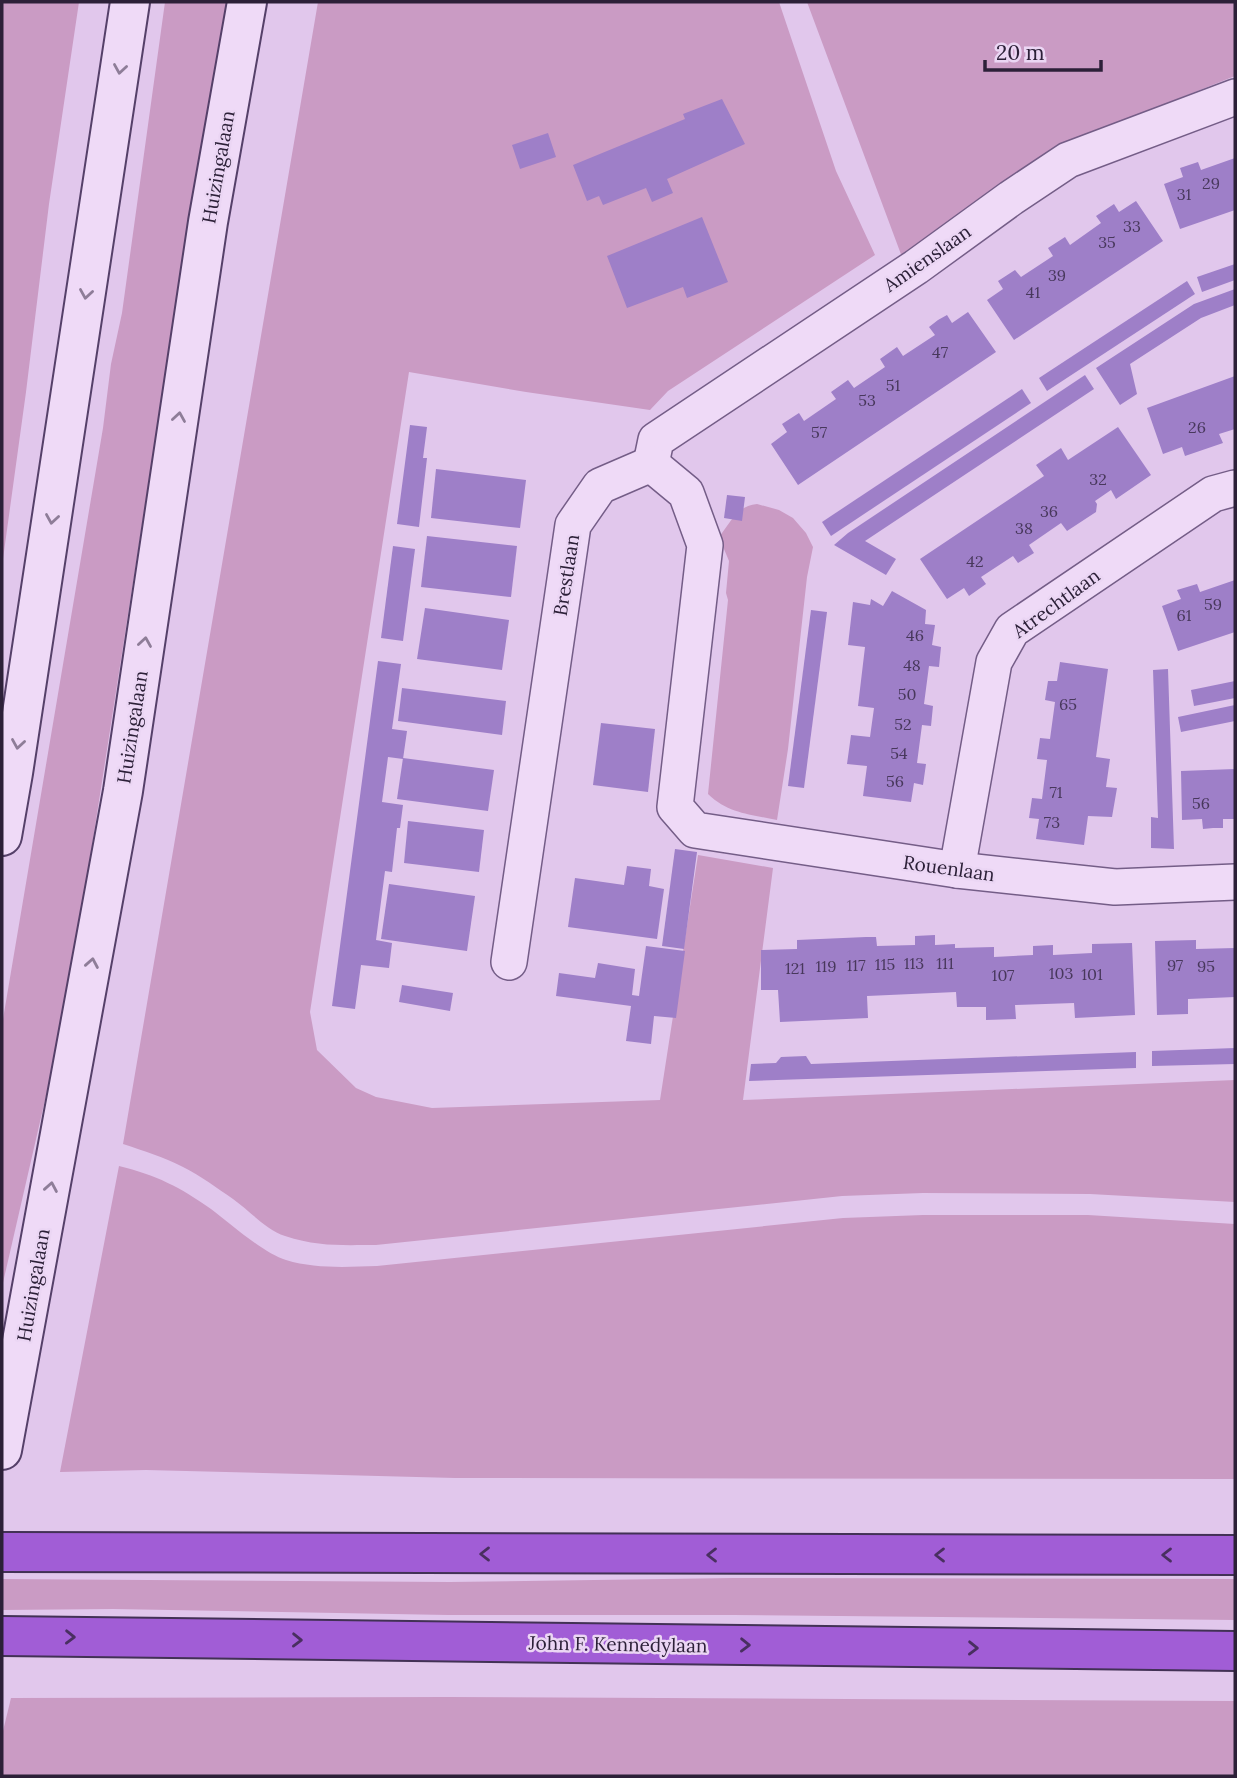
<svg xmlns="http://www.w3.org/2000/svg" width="1237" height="1778" font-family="Lora,serif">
	<rect width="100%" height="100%" fill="#e1c7ec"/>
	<g fill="#ca9bc4">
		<polygon points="2,2 79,2 49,204 26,392 2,566"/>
		<polygon points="165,2 228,2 153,454 68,1000 2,1287 2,1025 103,428 111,364 122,313"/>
		<path d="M318 2H779L836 171 875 255 668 391 650 410 526 392 409 372 310 1012 317 1050 356 1088 376 1097 432 1108 660 1100 698 855 773 868 743 1100 1235 1080V1202L1090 1194 923 1193 842 1196 376 1245C343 1245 318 1247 285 1236 265 1229 250 1211 233 1199 217 1188 201 1176 183 1167 164 1157 144 1151 123 1144Z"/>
		<polygon points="807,2 1235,2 1235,76 1057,147 1008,178 902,257"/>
		<path d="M757 504 779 510 793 518 806 533 813 547 807 577 788 749 777 820C750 814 729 814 708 794L728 600 726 593 729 561 719 537C731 522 737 506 757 504Z"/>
		<path d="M119 1166C156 1175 180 1187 211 1209 230 1223 264 1254 286 1260 315 1269 347 1267 377 1266L843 1218 923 1215H1088L1235 1224V1479L455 1478 146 1470 60 1472Z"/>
		<polygon points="733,1578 1235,1579 1235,1620 734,1615 448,1615 113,1609 2,1610 2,1579 450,1582"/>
		<polygon points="447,1697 1235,1701 1235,1776 2,1776 2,1735 11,1698"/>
	</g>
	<g fill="#9e7fc8">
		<polygon points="722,99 745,144 667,179 673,193 652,202 646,188 603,205 599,196 587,201 573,165 685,119 683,114"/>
		<polygon points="548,133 556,157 520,169 512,145"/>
		<polygon points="1235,158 1235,210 1180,229 1164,184 1183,177 1180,168 1198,162 1201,170"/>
		<polygon points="1136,201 1163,241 1014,340 987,300 1003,289 998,281 1015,270 1021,277 1053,256 1048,248 1065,237 1070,245 1101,223 1096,216 1114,204 1119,212"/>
		<polygon points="702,217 728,282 687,298 683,287 627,308 607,256"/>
		<polygon points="1235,264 1235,280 1202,292 1197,277"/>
		<polygon points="1187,281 1195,294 1047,391 1039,378"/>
		<polygon points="1235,289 1235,305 1201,318 1130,364 1137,394 1120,405 1096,368 1194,304"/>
		<polygon points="968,312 996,352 798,485 771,444 787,432 782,424 799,413 804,421 836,399 831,392 848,380 854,388 885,367 880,359 897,347 903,356 935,335 929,327 938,320 947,315 952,323"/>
		<polygon points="1085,375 1094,389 865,541 896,559 886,575 834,545 848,533"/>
		<polygon points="1235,376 1235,429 1219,434 1223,443 1185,456 1182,447 1163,454 1147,408"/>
		<polygon points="1022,389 1031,403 831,536 822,522"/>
		<polygon points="410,425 427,427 423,458 427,458 419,527 397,524"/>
		<polygon points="1118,427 1151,475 1116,499 1111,490 1095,501 1097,504 1096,512 1067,531 1061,523 1029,545 1034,553 1018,563 1013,556 981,577 986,584 969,596 964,588 947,599 920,559 1044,476 1036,465 1061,448 1068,460"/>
		<polygon points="436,469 526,480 520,528 431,518"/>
		<polygon points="727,495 745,497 742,521 724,518"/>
		<polygon points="427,536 517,546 511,597 421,587"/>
		<polygon points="393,546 415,549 403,641 381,638"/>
		<polygon points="1235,580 1235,632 1178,651 1162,606 1181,599 1177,590 1197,584 1200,592"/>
		<polygon points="892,591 926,610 925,624 935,625 932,645 941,647 939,667 929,666 924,704 933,706 931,726 922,725 917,763 926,764 923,785 914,783 911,802 863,796 867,766 847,764 851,735 870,737 874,708 858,706 865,647 848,645 853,602 870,605 871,599 883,606"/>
		<polygon points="425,608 509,620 502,670 417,659"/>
		<polygon points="811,610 827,612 804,788 788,786"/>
		<polygon points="378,661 401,664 392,729 407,731 403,759 388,757 382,802 403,805 400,828 397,828 392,872 385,871 376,940 392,943 389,968 361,965 355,1009 332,1006"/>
		<polygon points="1060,662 1108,669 1096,757 1110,759 1106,787 1117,788 1112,817 1088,816 1084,845 1036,839 1039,819 1029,818 1032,798 1042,799 1047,760 1037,759 1040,738 1050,739 1055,702 1045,700 1048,681 1057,681"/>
		<polygon points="1168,669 1174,849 1151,848 1151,817 1158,818 1153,670"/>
		<polygon points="1235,681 1235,698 1194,706 1191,690"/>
		<polygon points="402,688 506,701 502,735 398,721"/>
		<polygon points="1235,705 1235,721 1181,732 1178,717"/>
		<polygon points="601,723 655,729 648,792 593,785"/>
		<polygon points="403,758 494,770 488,811 397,799"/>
		<polygon points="1235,769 1235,819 1223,819 1223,828 1213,828 1203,829 1202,819 1182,820 1181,771"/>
		<polygon points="408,821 484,830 479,872 404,863"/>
		<polygon points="675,849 697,852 684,949 662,946"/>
		<polygon points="627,866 651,869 649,886 664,889 657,939 568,927 575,878 624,885"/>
		<polygon points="389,884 475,896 467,951 381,939"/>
		<polygon points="935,935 935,945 955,944 955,948 994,947 994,957 1033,955 1033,946 1053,945 1053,955 1092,953 1092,944 1132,943 1135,1015 1075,1018 1074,1003 1015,1005 1016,1019 986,1020 986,1007 957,1007 956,992 867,996 868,1018 780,1022 778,990 761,990 761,950 797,949 797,940 866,937 876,937 877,946 915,945 915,936"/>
		<polygon points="1196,940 1196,949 1235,948 1235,997 1188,999 1188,1014 1157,1015 1155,941"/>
		<polygon points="646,946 685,951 676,1018 654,1016 651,1044 626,1041 631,1006 556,996 559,973 595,978 598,963 635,969 632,995 639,996"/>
		<polygon points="402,985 453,993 450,1011 399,1002"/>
		<polygon points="1235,1048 1235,1064 1152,1066 1152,1051"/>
		<polygon points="1136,1052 1136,1068 749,1081 751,1064 776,1063 781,1057 806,1056 811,1064"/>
	</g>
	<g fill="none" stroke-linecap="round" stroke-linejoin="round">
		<defs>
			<g id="minor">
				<polyline points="651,464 656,440 916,267 1011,198 1068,160 1235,97"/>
				<polyline points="957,870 994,662 1012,630 1213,494 1235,488"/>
				<polyline points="509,962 573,525 600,486 651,464 686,493 705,545 675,807 695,830 957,870 1115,887 1235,882"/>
			</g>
			<g id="secondary">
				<polyline points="2,836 13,773 130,2"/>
				<polyline points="2,1450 123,791 208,222 247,2"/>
			</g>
			<g id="motorway">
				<polyline points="2,1552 1235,1555"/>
				<polyline points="2,1636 1235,1651"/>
			</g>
		</defs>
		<use href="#minor" stroke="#745d87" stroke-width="38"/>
		<use href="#secondary" stroke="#554069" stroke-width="42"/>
		<use href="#motorway" stroke="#423155" stroke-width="42"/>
		<use href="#minor" stroke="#efdaf7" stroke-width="35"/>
		<use href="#secondary" stroke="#efdaf7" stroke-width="38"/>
		<use href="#motorway" stroke="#a15dd6" stroke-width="38"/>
	</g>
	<defs><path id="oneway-chevron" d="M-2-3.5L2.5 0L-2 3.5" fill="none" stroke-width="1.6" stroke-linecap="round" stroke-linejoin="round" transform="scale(1.75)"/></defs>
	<g stroke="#8e7d98">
		<use href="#oneway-chevron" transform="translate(120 69) rotate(99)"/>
		<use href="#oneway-chevron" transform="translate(86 294) rotate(99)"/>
		<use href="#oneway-chevron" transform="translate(179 417) rotate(-81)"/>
		<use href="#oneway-chevron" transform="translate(52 519) rotate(99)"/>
		<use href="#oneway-chevron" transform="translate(145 642) rotate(-81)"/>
		<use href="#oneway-chevron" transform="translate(18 744) rotate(99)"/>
		<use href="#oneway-chevron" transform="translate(92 963) rotate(-80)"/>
		<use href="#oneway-chevron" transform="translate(51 1187) rotate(-80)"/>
	</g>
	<g stroke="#492f60">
		<use href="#oneway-chevron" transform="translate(485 1554) rotate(-180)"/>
		<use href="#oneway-chevron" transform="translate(712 1555) rotate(-180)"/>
		<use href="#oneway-chevron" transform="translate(940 1555) rotate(-180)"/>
		<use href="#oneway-chevron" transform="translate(1167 1555) rotate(-180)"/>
		<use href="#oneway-chevron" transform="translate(70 1637) rotate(1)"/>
		<use href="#oneway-chevron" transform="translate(297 1640) rotate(1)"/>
		<use href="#oneway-chevron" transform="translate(745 1645) rotate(1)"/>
		<use href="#oneway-chevron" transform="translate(973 1648) rotate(1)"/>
	</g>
	<g text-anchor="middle" stroke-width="5" stroke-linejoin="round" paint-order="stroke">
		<g font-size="16" fill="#48385c">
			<text x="1211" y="189">29</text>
			<text x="1184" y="200">31</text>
			<text x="1132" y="232">33</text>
			<text x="1107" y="248">35</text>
			<text x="1057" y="281">39</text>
			<text x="1033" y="298">41</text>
			<text x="940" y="358">47</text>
			<text x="893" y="391">51</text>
			<text x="867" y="406">53</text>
			<text x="1197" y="433">26</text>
			<text x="819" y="438">57</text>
			<text x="1098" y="485">32</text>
			<text x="1049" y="517">36</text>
			<text x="1024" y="534">38</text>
			<text x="975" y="567">42</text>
			<text x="1213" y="610">59</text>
			<text x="1184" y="621">61</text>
			<text x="915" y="641">46</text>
			<text x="912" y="671">48</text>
			<text x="907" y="700">50</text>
			<text x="1068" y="710">65</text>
			<text x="903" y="730">52</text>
			<text x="899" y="759">54</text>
			<text x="895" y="787">56</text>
			<text x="1056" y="798">71</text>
			<text x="1201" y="809">56</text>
			<text x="1052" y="828">73</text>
			<text x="914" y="969">113</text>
			<text x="945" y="969">111</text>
			<text x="885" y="970">115</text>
			<text x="856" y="971">117</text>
			<text x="1175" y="971">97</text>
			<text x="826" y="972">119</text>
			<text x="1206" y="972">95</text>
			<text x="795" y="974">121</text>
			<text x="1061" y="979">103</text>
			<text x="1092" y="980">101</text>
			<text x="1003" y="981">107</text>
		</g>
		<g font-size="19" fill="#2c2038" stroke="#ebd6f4">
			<text transform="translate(218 167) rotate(-80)" y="7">Huizingalaan</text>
			<text transform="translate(927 258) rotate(-35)" y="7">Amienslaan</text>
			<text transform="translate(566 575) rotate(-81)" y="7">Brestlaan</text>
			<text transform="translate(1056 603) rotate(-36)" y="7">Atrechtlaan</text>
			<text transform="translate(132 727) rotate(-81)" y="7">Huizingalaan</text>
			<text transform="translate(949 868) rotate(8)" y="7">Rouenlaan</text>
			<text transform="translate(33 1285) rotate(-80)" y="7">Huizingalaan</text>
			<text transform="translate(618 1644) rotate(1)" y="7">John F. Kennedylaan</text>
		</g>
	</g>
	<rect width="1237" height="1778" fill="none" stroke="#2c2038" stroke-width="7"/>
	<path d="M985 60v10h116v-10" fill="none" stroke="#2c2038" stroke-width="3.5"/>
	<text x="996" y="60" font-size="21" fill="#2c2038" stroke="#ebd6f4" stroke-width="5" paint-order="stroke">20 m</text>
</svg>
